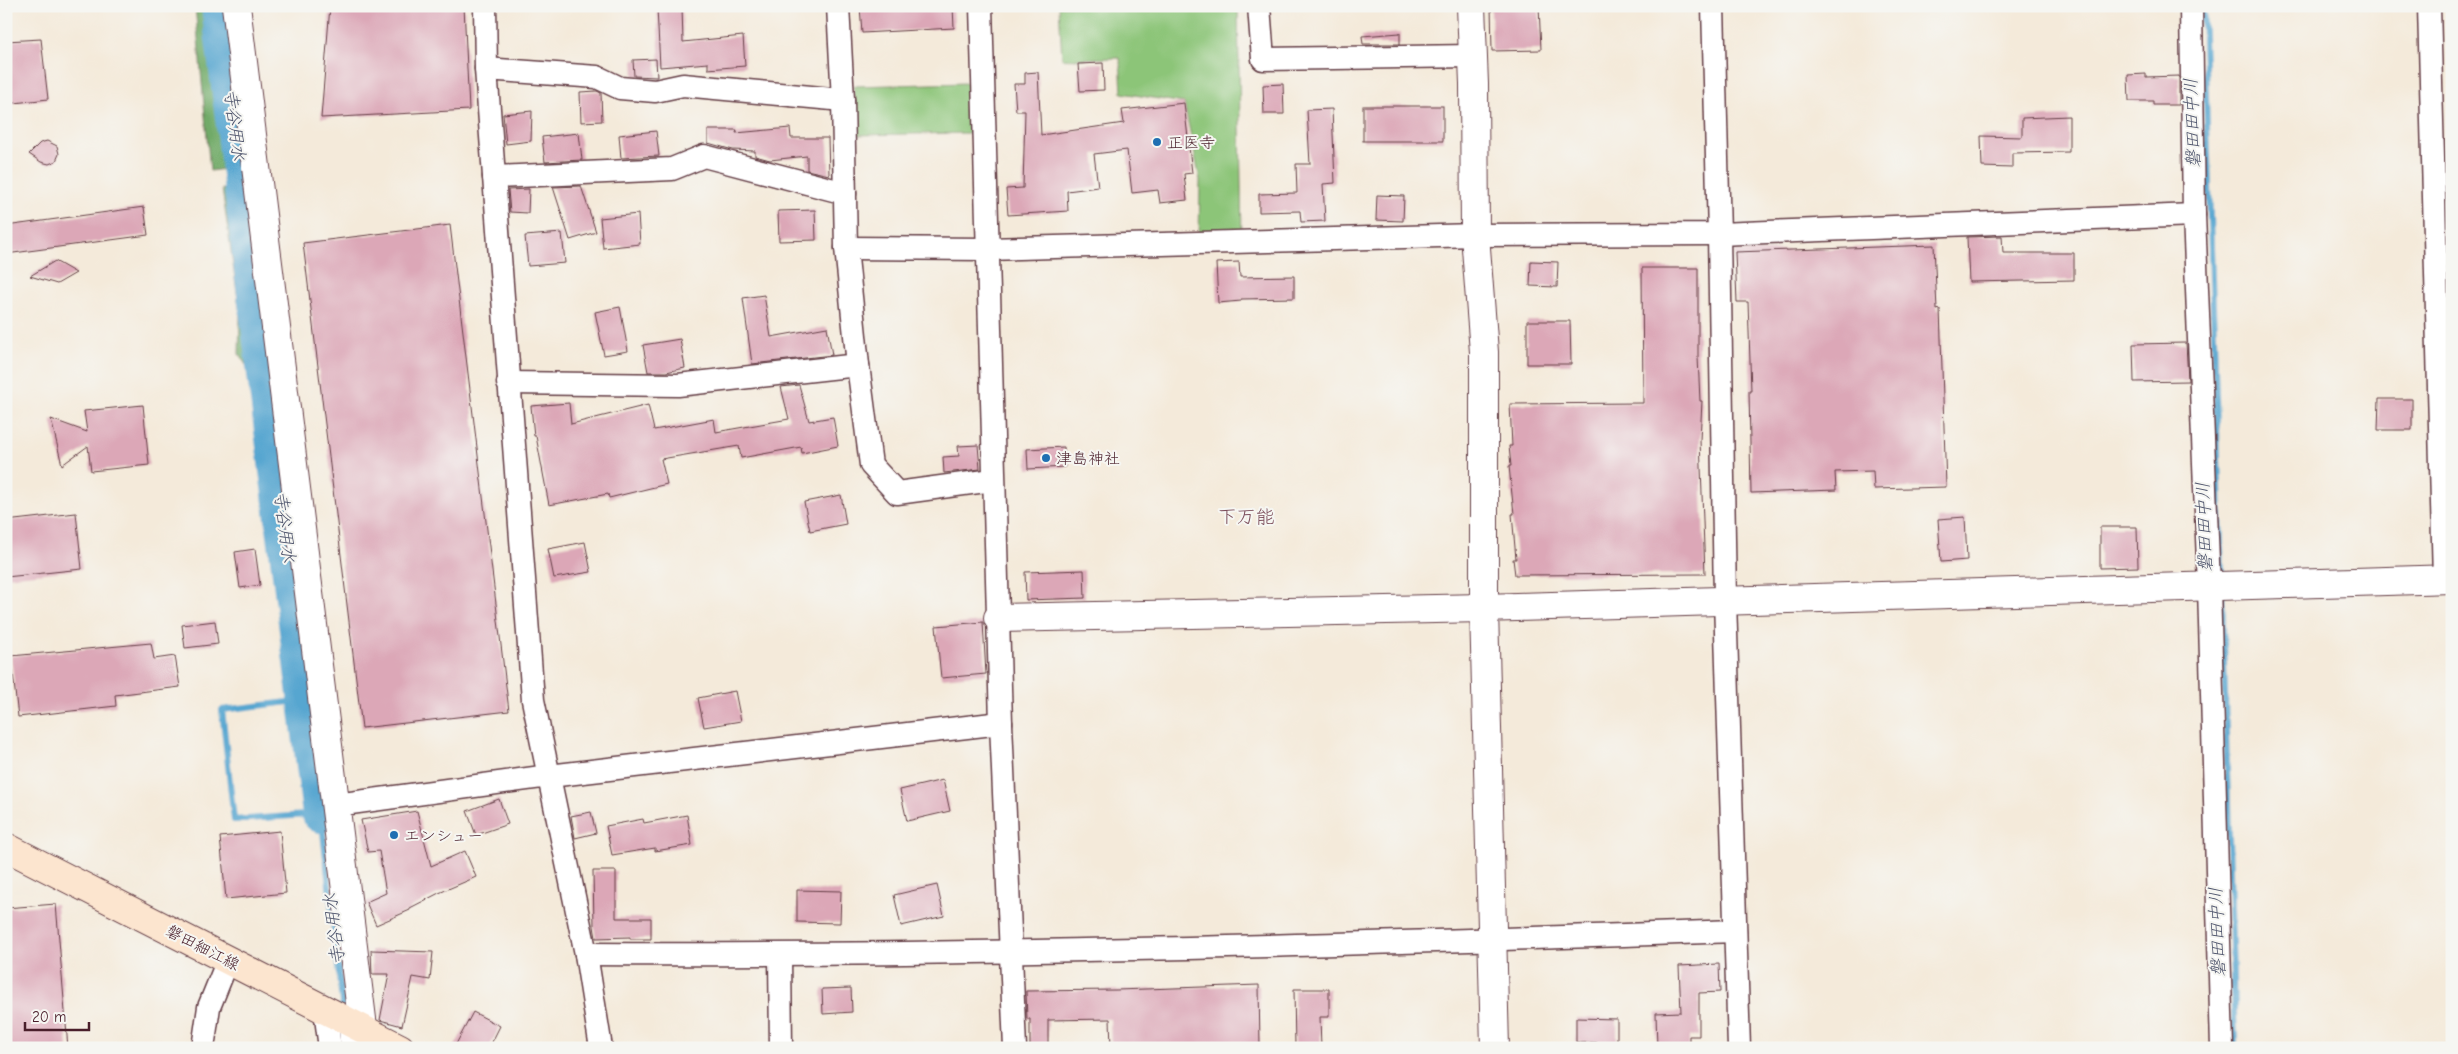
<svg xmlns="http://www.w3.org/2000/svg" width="2458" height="1054" font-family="'Comic Neue','Klee One',sans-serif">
	<rect width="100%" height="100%" fill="#f6f6f2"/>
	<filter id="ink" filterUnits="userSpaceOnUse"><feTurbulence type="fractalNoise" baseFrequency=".02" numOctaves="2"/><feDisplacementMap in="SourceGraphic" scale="10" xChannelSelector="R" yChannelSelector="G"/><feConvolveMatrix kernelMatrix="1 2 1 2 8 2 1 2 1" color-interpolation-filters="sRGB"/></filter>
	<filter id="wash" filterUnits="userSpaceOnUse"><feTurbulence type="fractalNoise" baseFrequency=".0096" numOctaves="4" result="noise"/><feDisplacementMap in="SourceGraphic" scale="20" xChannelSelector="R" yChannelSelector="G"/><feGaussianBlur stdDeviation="1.12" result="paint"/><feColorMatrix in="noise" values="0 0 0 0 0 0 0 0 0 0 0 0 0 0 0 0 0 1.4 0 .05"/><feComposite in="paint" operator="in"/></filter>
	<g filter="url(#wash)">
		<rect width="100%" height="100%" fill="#f4eada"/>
		<g fill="#8cc578" stroke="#6b7252">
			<polygon points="1059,6 1238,6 1242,241 1199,242 1200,180 1184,103 1122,93 1120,58 1062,59"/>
			<polygon points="968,83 970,133 855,135 854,86"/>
		</g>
		<g fill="#71aa68" stroke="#5e644a">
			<polygon points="195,6 212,6 232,168 210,171"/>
			<polygon points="222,189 244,196 265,362 246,365 239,354 240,313"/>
		</g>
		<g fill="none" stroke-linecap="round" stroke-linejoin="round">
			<g stroke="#57a6d0" stroke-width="6">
				<polyline points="2203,6 2222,579"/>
				<polyline points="2222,592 2235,1048"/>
				<polyline points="306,700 222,710 234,820 321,814 343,1010"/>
			</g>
			<polyline stroke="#57a6d0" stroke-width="38" points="220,6 321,814"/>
		</g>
		<g id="blocks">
			<g fill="#dca7b7">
				<polygon points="330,6 464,6 469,110 321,118"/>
				<polygon points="860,6 953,6 954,28 862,33"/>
				<polygon points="1491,6 1539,6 1541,50 1492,51"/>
				<polygon points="682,7 683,42 743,36 745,66 708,69 708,63 660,67 657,8"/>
				<polygon points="1400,33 1400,44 1363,44 1362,36"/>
				<polygon points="41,39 48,99 6,104 6,41"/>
				<polygon points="656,59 657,77 634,76 633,60"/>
				<polygon points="1103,63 1104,90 1080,91 1078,64"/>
				<polygon points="1038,72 1041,135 1124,123 1122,110 1184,103 1192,173 1184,174 1187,200 1160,203 1158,190 1132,193 1127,150 1094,154 1098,187 1067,191 1068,211 1008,215 1006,189 1023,188 1025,111 1016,111 1014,84 1025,84 1025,73"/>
				<polygon points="2146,74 2146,77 2179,76 2179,105 2153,105 2153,101 2129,101 2128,75"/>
				<polygon points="1283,84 1284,114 1264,114 1263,85"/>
				<polygon points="597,91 601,93 602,121 581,122 580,92"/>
				<rect x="1363" y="106" width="80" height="35"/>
				<polygon points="1332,109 1335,183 1323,184 1325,221 1301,222 1300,211 1259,212 1259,194 1297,193 1296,164 1310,164 1307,110"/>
				<polygon points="532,111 531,141 506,144 503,114"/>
				<polygon points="2069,116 2069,152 2012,153 2012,168 1982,167 1981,136 2022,137 2022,118"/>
				<polygon points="790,128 791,138 828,138 829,175 807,170 807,156 770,160 755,156 755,151 733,150 708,143 708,130 737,130 736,133"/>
				<polygon points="656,131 659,156 621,158 619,135"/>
				<polygon points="579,133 582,160 545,162 542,137"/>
				<polygon points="47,141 57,146 59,154 56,161 49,164 41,162 29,154 40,143"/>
				<polygon points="581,186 596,232 570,240 553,187"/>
				<polygon points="529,189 528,213 510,212 508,190"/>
				<polygon points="1377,195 1404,196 1403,221 1376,220"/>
				<polygon points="144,207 148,235 6,254 6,226"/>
				<polygon points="815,210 816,240 779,241 778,211"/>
				<polygon points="638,214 640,244 603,248 600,218"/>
				<polygon points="450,225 509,711 362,728 303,243"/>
				<polygon points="562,233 565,263 528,266 525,236"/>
				<polygon points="2002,236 2003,253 2074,253 2074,280 1969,282 1967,237"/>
				<polygon points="1934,245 1937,310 1940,309 1946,487 1874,489 1873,471 1835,472 1836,490 1751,493 1749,391 1751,391 1748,302 1737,302 1735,252"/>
				<polygon points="55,261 76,273 57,284 30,276"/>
				<polygon points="1531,261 1558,262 1557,287 1530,286"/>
				<polygon points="1239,262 1240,277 1294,276 1294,298 1241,299 1241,301 1218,303 1216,263"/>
				<polygon points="1642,268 1698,268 1698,357 1700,401 1702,401 1700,440 1705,574 1515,575 1513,559 1516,559 1512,514 1514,514 1509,466 1511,466 1509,446 1512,446 1510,404 1643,403"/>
				<polygon points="764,295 771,337 827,327 832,355 752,364 743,298"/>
				<polygon points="620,307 628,351 604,355 595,312"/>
				<polygon points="1527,321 1570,321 1571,364 1527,364"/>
				<polygon points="680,339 685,368 666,372 648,372 643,345"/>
				<polygon points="2186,343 2188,381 2134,382 2133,344"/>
				<polygon points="799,385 809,421 833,417 838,446 802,453 801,447 741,458 739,446 661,459 667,484 609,498 608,494 549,505 536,436 534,436 531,406 569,403 571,424 648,405 654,430 714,419 716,432 789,419 781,387"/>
				<polygon points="2379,399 2412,399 2412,430 2378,430"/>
				<polygon points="143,405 149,465 91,471 88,446 62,465 51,419 87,432 84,411"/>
				<polygon points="978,445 980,469 944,473 943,457 959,456 958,446"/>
				<polygon points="1064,447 1065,467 1028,469 1027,449"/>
				<polygon points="841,495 846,524 810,531 804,502"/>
				<polygon points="76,513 82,569 6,577 6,521"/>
				<polygon points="1965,517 1967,560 1941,562 1938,519"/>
				<polygon points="2100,527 2137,527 2138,567 2100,568"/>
				<polygon points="585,542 591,572 554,578 548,549"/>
				<polygon points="255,549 260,585 240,588 235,552"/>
				<polygon points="1084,570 1085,598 1026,600 1025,572"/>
				<polygon points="215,621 218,644 185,648 182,625"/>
				<polygon points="983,622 986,674 941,678 936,626"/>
				<polygon points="151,643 154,659 175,656 180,687 115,695 116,706 18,717 11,656"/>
				<polygon points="735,691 741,721 704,727 698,698"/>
				<polygon points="943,780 950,811 907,821 900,790"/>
				<polygon points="499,799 508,824 476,835 467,811"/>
				<polygon points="417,811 431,866 465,851 476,877 439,893 410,908 410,910 376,925 366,902 386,893 379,851 368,852 361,820"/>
				<polygon points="591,812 596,833 575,838 571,816"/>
				<polygon points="687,815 692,845 655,851 655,848 612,855 606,826 643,819 644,823"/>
				<polygon points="280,831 286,893 226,899 220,837"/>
				<polygon points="593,871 616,871 616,918 651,918 651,939 630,939 630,937 596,938 594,926"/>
				<polygon points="937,885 944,916 901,926 894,895"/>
				<polygon points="797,890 841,891 840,923 797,922"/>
				<polygon points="56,904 68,1048 6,1048 6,908"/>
				<polygon points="371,950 433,952 430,980 413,977 402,1026 380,1020 389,974 372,974"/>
				<polygon points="1719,964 1720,992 1699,993 1699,1036 1689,1036 1689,1048 1657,1048 1656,1013 1681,1012 1679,966"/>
				<polygon points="1259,985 1260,1048 1111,1048 1110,1019 1048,1020 1048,1048 1030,1048 1030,1019 1027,1019 1026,991 1117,990"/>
				<polygon points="851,988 852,1012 823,1014 822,989"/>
				<polygon points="1294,989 1329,989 1329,1017 1320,1017 1321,1048 1295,1048"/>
				<polygon points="473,1012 500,1026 489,1048 454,1048"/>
				<polygon points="1576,1018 1617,1019 1617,1043 1576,1042"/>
			</g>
		</g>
	</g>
	<g filter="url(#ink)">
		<use href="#blocks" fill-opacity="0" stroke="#643d45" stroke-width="1"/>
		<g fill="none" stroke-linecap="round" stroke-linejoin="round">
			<defs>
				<g id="minor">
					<polyline points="485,6 486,69 533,700 586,954 601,1048"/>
					<polyline points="838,6 843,100 846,248 858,365 871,465 897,493 993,480"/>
					<polyline points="981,6 1001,723 1015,1048"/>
					<polyline points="1259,6 1263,59 1473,56"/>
					<polyline points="1713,6 1719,234 1725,600 1739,1048"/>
					<polyline points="2191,6 2194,215 2209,587 2222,1048"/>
					<polyline points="2429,6 2444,579"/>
					<polyline points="486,69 597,77 620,88 655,91 683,85 843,100"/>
					<polyline points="494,177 672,169 704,156 845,193"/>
					<polyline points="846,248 987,249 1475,235 1719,234 2194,215"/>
					<polyline points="508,383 678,385 858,365"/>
					<polyline points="336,805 549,776 1001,723"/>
					<path d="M586 954C969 956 1352 945 1735 931"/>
					<polyline points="780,955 781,1048"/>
					<polyline points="325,1010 330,1048"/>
					<polyline points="349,1021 352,1048"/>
					<polyline points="203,1048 209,1007 228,960"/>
				</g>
				<g id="tertiary">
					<polyline points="236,6 363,1027"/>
					<polyline points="1471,6 1474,84 1475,235 1484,352 1484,608 1495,1048"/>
					<polyline points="998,618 1484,608 2452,579"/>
				</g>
				<polyline id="secondary" points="6,847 400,1048"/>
			</defs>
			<use href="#minor" stroke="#643d45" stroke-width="25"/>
			<use href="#tertiary" stroke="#643d45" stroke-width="30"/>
			<use href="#secondary" stroke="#643d45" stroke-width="30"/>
			<use href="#minor" stroke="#fff" stroke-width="22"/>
			<use href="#tertiary" stroke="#fff" stroke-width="28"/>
			<use href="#secondary" stroke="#fce5cf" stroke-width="28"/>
		</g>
	</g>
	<g fill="#1f6fb2" stroke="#f6f6f2" stroke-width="2">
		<circle cx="1157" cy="142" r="5"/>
		<circle cx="1046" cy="458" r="5"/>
		<circle cx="394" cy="835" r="5"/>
	</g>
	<g text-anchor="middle" stroke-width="4" stroke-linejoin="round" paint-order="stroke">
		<g font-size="16" fill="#4a1f2b" stroke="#f6f6f2" text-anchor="start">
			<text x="1167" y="148">正医寺</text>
			<text x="1056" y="464">津島神社</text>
			<text x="404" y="841">エンシュー</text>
		</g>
		<g font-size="16" fill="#4a1f2b" stroke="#f6f6f2">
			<text transform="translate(203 947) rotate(27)" y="6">磐田細江線</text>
		</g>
		<g font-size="18" font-style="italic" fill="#4f556d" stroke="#f6f6f2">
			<text transform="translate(2192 123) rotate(-92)" y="6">磐田田中川</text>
			<text transform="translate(235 125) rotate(83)" y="6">寺谷用水</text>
			<text transform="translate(285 527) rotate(83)" y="6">寺谷用水</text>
			<text transform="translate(2204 527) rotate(-92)" y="6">磐田田中川</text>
			<text transform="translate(334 929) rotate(-97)" y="6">寺谷用水</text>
			<text transform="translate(2217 932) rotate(-92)" y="6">磐田田中川</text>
		</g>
		<g font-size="19" fill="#7d4f5c" stroke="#f6f6f2">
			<text x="1246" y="523">下万能</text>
		</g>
	</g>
	<rect width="2458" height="1054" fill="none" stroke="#f6f6f2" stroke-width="25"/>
	<path d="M25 1022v8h64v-8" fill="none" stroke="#4a1f2b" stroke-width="2.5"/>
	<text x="32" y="1022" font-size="15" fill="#4a1f2b" stroke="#f6f6f2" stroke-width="4" paint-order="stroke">20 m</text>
</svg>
